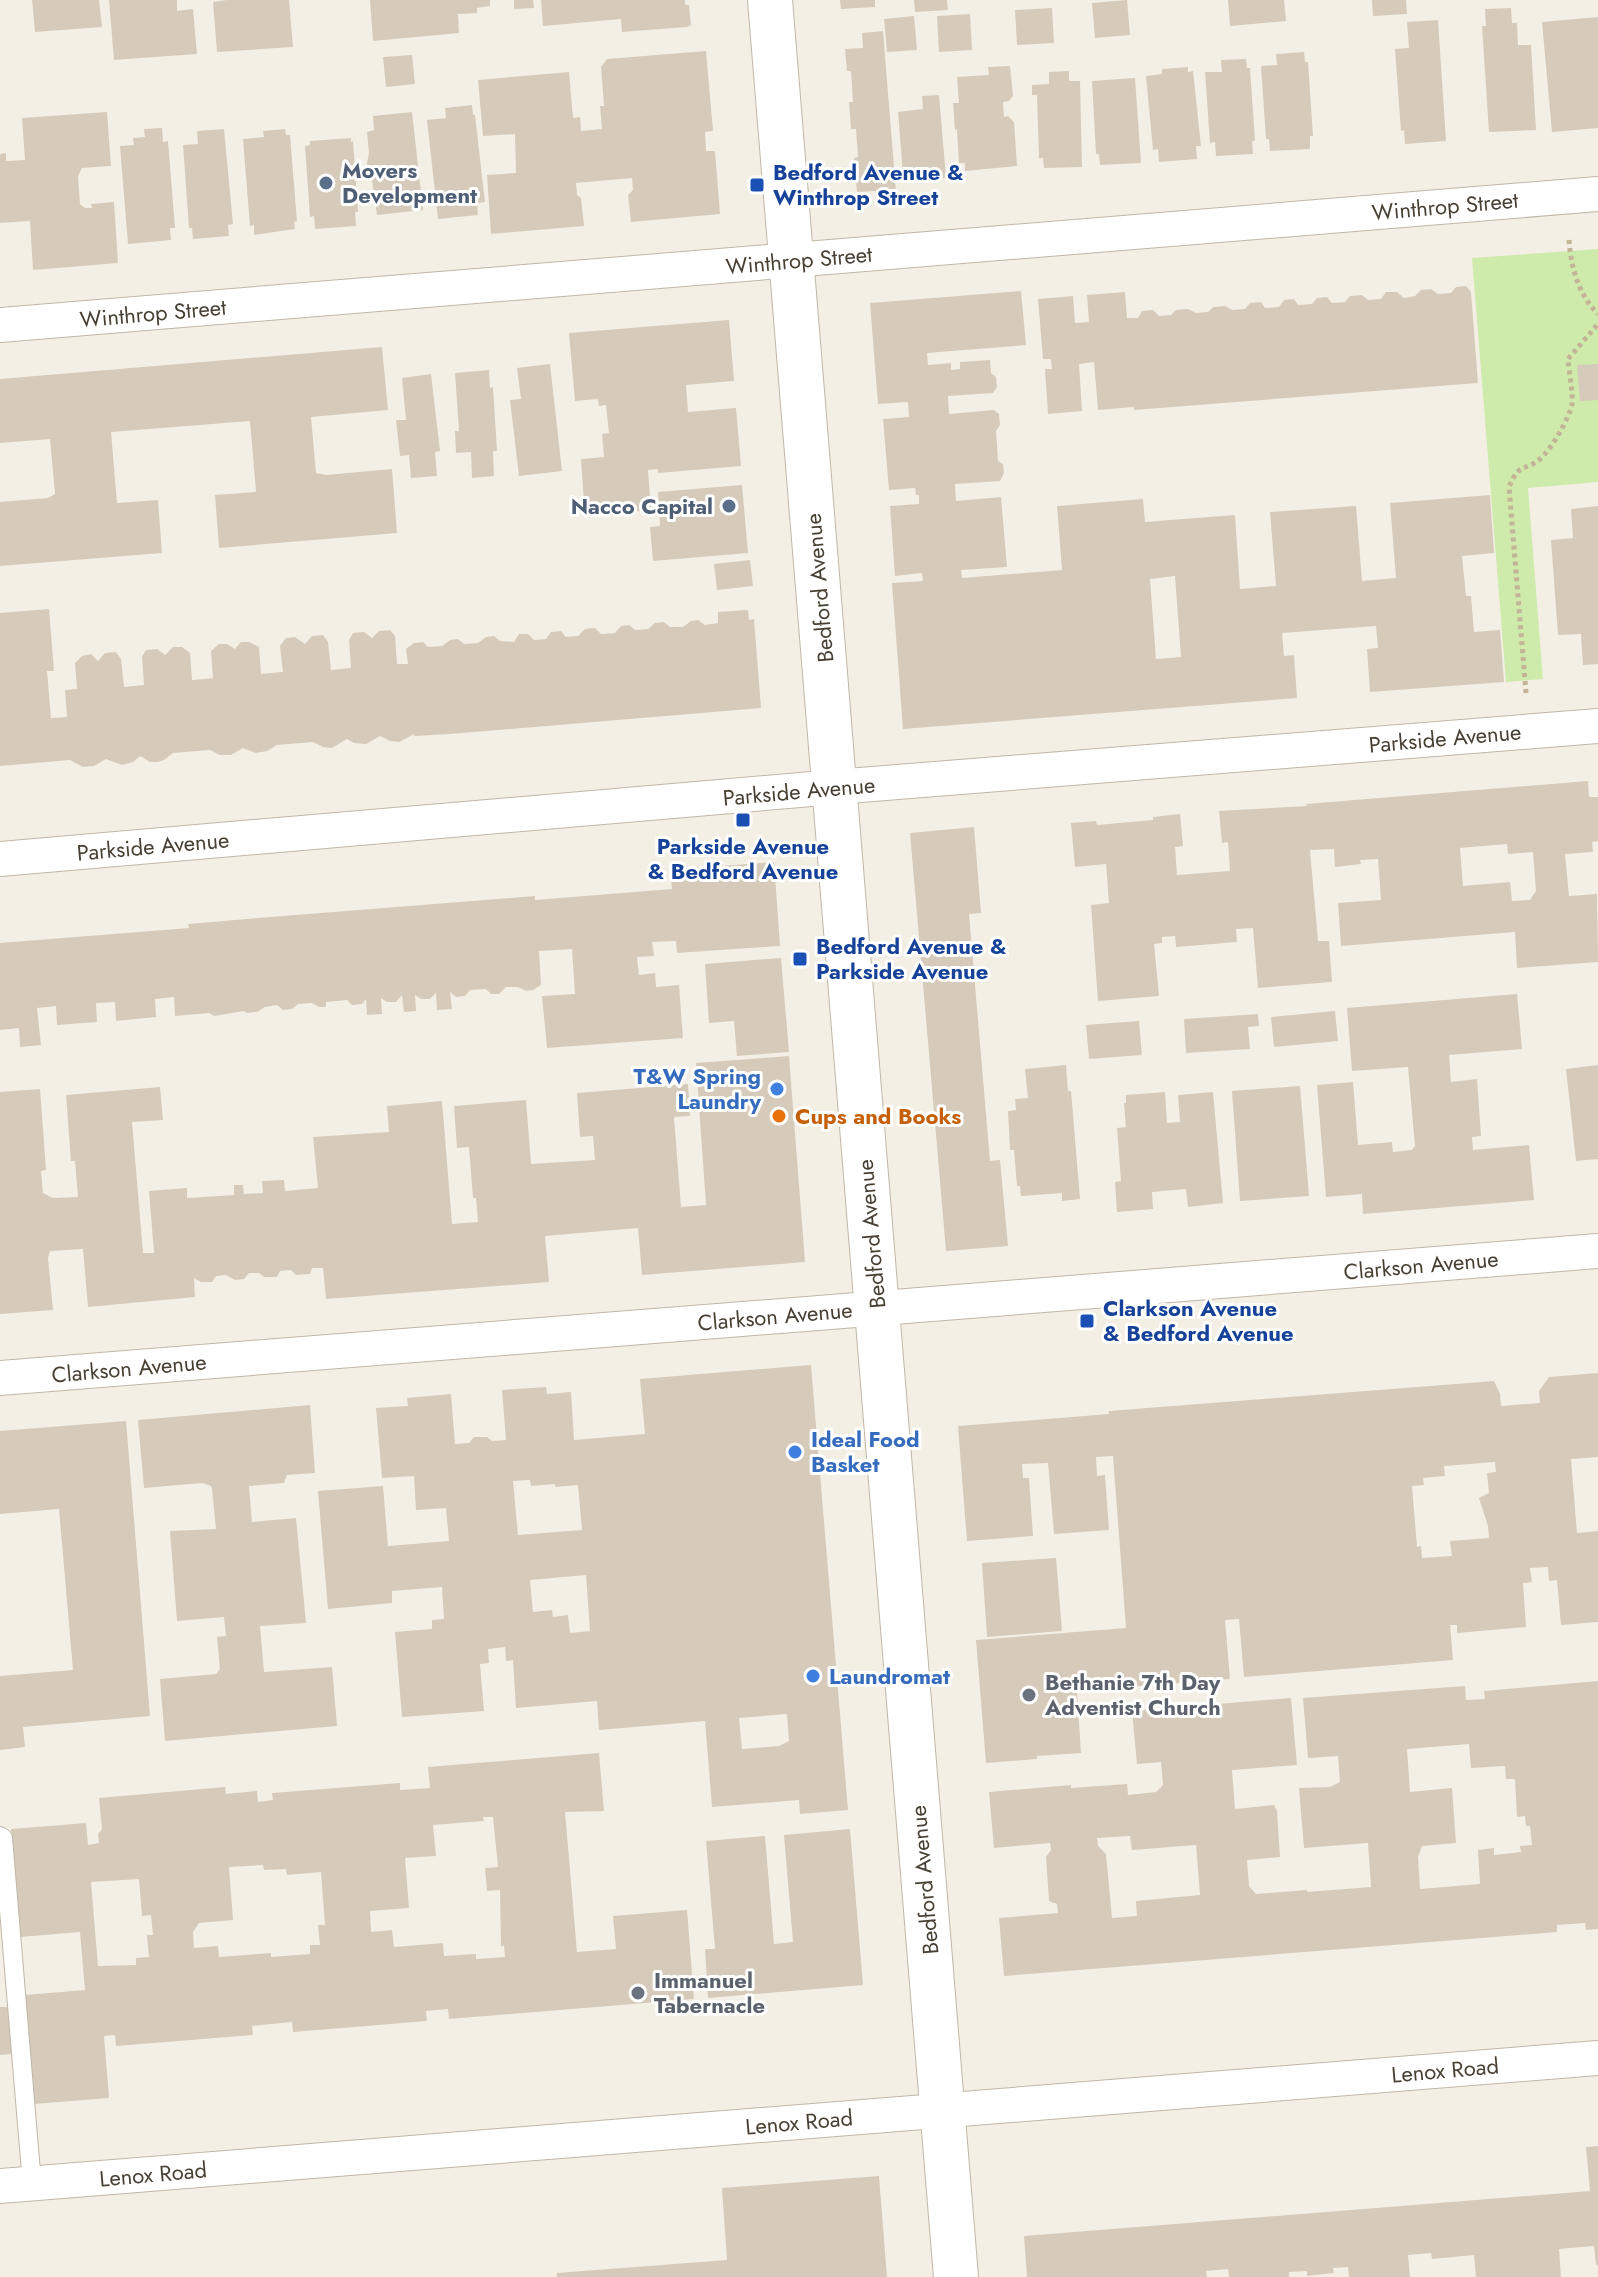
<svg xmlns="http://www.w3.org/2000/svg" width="1598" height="2277" font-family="Jost,sans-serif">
	<rect width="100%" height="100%" fill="#f4efe5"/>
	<polygon fill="#ceebab" points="1598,249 1598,482 1528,488 1543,679 1506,682 1472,258"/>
	<g fill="#d6cbba" fill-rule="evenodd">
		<polygon points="32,0 99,0 102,27 35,32"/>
		<polygon points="109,0 177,0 177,11 193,9 197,54 114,60"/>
		<polygon points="227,0 289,0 293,47 217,52 213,2"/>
		<polygon points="370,0 490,0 490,6 477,8 477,13 458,14 459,33 373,41"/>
		<polygon points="514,0 533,0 534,8 514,9"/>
		<polygon points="541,0 685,0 685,5 689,5 691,25 687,27 622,32 621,19 543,26"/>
		<polygon points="840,0 875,0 875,7 841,9"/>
		<polygon points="914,0 947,0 948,10 915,12"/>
		<polygon points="1127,0 1130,35 1095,38 1092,3"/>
		<polygon points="1228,0 1284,0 1286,21 1230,26"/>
		<polygon points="1372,0 1406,0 1407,14 1373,16"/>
		<polygon points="1052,8 1054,43 1017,45 1015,10"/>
		<polygon points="1511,8 1512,23 1517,23 1518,45 1531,45 1536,130 1489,132 1482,26 1486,26 1485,9"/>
		<polygon points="970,14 972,50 939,52 937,16"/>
		<polygon points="914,16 917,50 887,52 884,19"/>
		<polygon points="1598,17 1598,128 1552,132 1542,22"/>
		<polygon points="1438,20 1446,141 1405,144 1404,130 1401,131 1395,49 1409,48 1407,22"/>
		<polygon points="883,31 897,204 876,205 875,191 857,192 854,158 858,157 856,129 851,129 849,102 853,102 851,71 847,71 845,49 863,48 862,33"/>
		<polygon points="706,51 713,131 705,132 706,151 715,151 720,214 631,222 628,195 633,190 632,178 576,183 577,195 581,198 584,226 491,234 487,175 516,173 515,134 483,136 478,80 569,72 573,118 580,117 581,131 602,129 600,106 604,106 601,67 607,59"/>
		<polygon points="1304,52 1305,62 1308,62 1313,136 1310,136 1310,149 1270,151 1269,139 1266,139 1261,66 1277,65 1276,54"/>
		<polygon points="412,55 415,84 386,87 383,57"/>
		<polygon points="1246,59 1247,68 1250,68 1255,141 1252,141 1253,154 1216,156 1215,142 1210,143 1205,72 1222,72 1221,60"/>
		<polygon points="1010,66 1013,96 1009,101 1003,102 1004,117 1008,116 1014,122 1017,166 965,171 965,163 959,163 957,129 955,130 953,103 959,103 957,77 989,75 988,67"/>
		<polygon points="1188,67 1188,72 1193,71 1201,146 1196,146 1197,159 1159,162 1158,149 1153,150 1146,76 1162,74 1162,69"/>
		<polygon points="1069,71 1069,81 1080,81 1082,167 1044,168 1043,158 1039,158 1037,95 1032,95 1032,85 1049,84 1049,72"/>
		<polygon points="1135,78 1141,163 1100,165 1099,154 1096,154 1092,81"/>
		<polygon points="939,95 946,178 925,180 924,172 903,174 898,112 923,109 922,96"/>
		<polygon points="472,105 473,115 475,115 485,202 477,203 478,215 438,219 427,120 446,118 445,108"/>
		<polygon points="107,112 111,166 82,168 78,176 80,204 85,208 92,208 91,204 114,202 118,263 33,270 30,221 0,223 0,154 6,153 6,161 25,160 22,118"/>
		<polygon points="412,112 423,210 377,215 372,180 368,172 367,163 369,153 367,132 374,130 373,116"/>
		<polygon points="162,128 163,142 168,141 175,228 170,228 171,240 128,244 120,146 134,145 133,138 145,137 144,129"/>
		<polygon points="224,129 233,224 228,225 229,236 193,239 192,228 189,228 183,145 198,144 197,131"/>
		<polygon points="285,129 286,135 290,135 297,221 294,222 295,229 254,235 254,225 250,226 243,139 264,137 263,131"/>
		<polygon points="351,138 351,142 353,141 358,212 355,212 356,226 315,229 314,216 310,217 305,146 310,145 310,141"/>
		<polygon points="1466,286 1471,292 1478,383 1134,410 1134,407 1098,410 1094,362 1079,364 1082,411 1048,414 1045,369 1052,369 1051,359 1043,359 1038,299 1073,296 1075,323 1089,322 1087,295 1125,292 1127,318 1138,318 1142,311 1153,310 1159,316 1171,315 1176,310 1188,309 1196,313 1208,312 1213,307 1225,306 1232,310 1245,309 1250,303 1261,302 1265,308 1279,307 1284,300 1294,299 1298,305 1312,304 1317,298 1327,297 1332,303 1345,302 1350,296 1362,295 1368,300 1381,299 1386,292 1397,292 1404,298 1415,296 1421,290 1431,289 1438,294 1451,293 1456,287"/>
		<path d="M1021 291 1026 345 927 353 928 365 951 363V370L960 369V362L990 360 991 373 996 377 997 387 993 393 948 396 949 414 994 410 999 414 1000 425 996 431 997 445 998 461 1003 464 1004 473 1000 481 955 484 956 501 1001 497 1007 567 961 570 962 578 1062 570 1057 506 1143 499 1145 522 1235 515 1240 589 1276 586 1270 512 1356 506 1362 581 1396 578 1390 503 1490 495 1494 553 1462 556 1466 596H1471L1474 632 1500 630 1504 682 1370 692 1367 649 1378 648 1376 626 1282 633 1284 656 1294 655 1297 698 903 729 892 583 923 581 922 573 895 576 890 506 919 504V495H916L915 488 889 490 883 419 909 417 908 402 878 404 870 303ZM1175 576 1181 657 1156 659 1150 579Z"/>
		<polygon points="729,320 734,381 686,385 688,412 736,408 741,466 658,473 658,469 648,470 651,510 585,516 581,459 604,457 602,434 609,433 606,405 599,406 598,399 575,401 569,333"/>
		<polygon points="382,347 388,410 311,417 316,473 326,475 392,469 397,533 219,548 215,495 256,492 250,421 111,432 117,503 158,500 162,553 0,566 0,502 48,498 55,494 50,439 0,443 0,379"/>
		<polygon points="550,364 562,471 519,476 510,400 521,399 517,368"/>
		<polygon points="1598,364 1598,400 1580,401 1577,365"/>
		<polygon points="489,370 490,388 493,387 497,451 493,451 494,476 472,478 471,452 456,453 455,431 459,431 455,373"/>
		<polygon points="431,374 440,451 435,452 437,476 411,478 409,455 400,456 396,420 406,420 402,378"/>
		<polygon points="742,485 748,553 653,561 650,527 660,526 658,492"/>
		<polygon points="1598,506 1598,664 1583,665 1581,634 1558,635 1551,540 1573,538 1571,509"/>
		<polygon points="750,560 753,586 717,590 714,564"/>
		<polygon points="49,609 54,671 47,671 51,718 67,717 65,690 77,689 75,663 82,656 91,654 98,661 105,653 116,652 121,659 124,687 144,685 142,657 146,650 157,649 165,655 173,647 182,647 190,653 192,680 204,679 213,678 211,651 219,644 227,644 235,649 241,642 249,642 259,647 261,674 271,673 283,672 280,646 286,638 295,637 305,644 312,636 323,635 328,642 331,670 351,668 349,640 353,633 364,632 372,638 379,631 390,630 395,636 397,664 408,664 406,649 414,643 423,642 428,647 442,646 450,640 458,639 464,644 478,643 486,637 494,636 500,641 514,642 519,634 528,634 534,640 546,639 551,632 561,631 566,637 578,636 585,629 595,628 601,634 615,633 621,626 629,625 635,630 648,629 655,623 664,622 670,627 683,627 691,621 698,620 705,625 718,623 718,612 748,610 749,620 754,619 761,708 450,734 414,736 414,734 399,742 390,741 380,736 366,744 354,743 347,739 332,748 323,747 313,742 277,745 267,751 256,753 243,748 231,755 220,755 210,750 173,753 164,760 158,762 150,762 140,756 133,762 122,765 106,759 94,766 83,767 70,760 0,766 0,613"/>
		<path d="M1588 781 1589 797H1598V841L1592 842 1593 852 1565 854 1569 896 1597 894 1598 962 1517 968 1515 932 1341 946 1338 903 1381 900 1378 859 1360 860 1361 864 1335 867 1334 849 1310 850 1318 941H1329L1332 982 1258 988 1253 928 1236 929 1237 942 1176 947 1175 936 1162 937V943L1154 944 1159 996 1098 1001 1091 905 1109 903 1106 864 1075 867 1071 823 1096 821 1097 825 1153 820V817L1180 814 1183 846 1175 847 1177 875 1230 871 1228 842 1222 843 1219 811 1307 806 1306 804ZM1507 844 1508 854 1533 852 1536 891 1530 900 1512 901 1510 882 1463 886 1460 848Z"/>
		<polygon points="974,827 981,913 969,914 990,1161 1000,1160 1008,1246 946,1251 910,833"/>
		<polygon points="774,862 780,946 677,953 676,941 652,942 654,956 637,957 639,975 655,973 656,987 679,985 683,1038 547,1048 542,996 575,994 572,949 539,951 541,985 533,990 526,991 518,987 506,987 499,994 491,994 486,989 470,990 465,996 456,997 450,992 452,1009 437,1010 436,993 430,999 421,999 415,995 416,1011 404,1012 402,995 396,1002 387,1002 381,998 382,1014 367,1015 366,999 362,1004 352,1005 347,1000 326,1002 326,1007 319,1007 312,1003 298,1004 292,1009 283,1010 277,1005 265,1007 257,1012 247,1013 244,1011 214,1016 209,1013 175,1016 174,997 155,999 156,1017 116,1021 115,1002 96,1003 97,1022 57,1025 56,1006 37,1008 41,1045 20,1047 19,1028 0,1030 0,943 189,928 188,924 258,918 535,896 535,900 672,889 670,870"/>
		<polygon points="781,958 789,1052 737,1056 734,1021 709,1023 705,964"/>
		<polygon points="1517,994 1522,1049 1449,1055 1451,1082 1477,1079 1481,1136 1472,1137 1473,1150 1529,1145 1534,1200 1363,1214 1362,1194 1326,1197 1317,1085 1353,1082 1358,1145 1392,1142 1393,1152 1412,1150 1415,1146 1408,1067 1352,1071 1347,1008"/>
		<polygon points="1335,1011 1338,1041 1274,1047 1271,1017"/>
		<polygon points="1258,1014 1259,1026 1248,1027 1250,1049 1186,1053 1184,1019"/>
		<polygon points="1139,1021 1142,1055 1089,1059 1086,1025"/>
		<polygon points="789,1056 805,1262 642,1275 638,1228 545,1236 549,1282 326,1299 323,1268 312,1268 310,1274 296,1275 291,1270 280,1271 277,1277 264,1277 259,1273 249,1273 244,1279 235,1280 226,1275 216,1276 212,1282 201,1282 194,1278 195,1297 88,1307 83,1249 50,1251 48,1258 53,1310 0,1314 0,1092 40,1089 46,1170 41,1171 43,1193 53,1198 78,1197 75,1161 71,1161 66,1095 160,1087 163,1120 132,1122 143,1253 154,1253 149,1191 187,1188 187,1198 234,1195 234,1185 243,1185 244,1194 263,1193 262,1181 284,1180 285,1191 318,1188 313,1137 389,1132 387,1106 442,1101 452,1224 478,1222 476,1198 473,1198 469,1147 457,1148 454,1106 526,1100 531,1164 595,1160 593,1136 580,1137 577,1093 688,1084 690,1116 674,1117 681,1207 706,1205 696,1063"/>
		<polygon points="1066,1065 1068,1091 1071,1091 1080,1199 1062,1201 1062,1193 1021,1196 1020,1186 1017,1186 1014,1150 1010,1150 1008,1111 1016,1110 1015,1099 1028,1098 1025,1069"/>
		<polygon points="1598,1065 1598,1159 1576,1161 1566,1069"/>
		<polygon points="1300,1086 1309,1196 1240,1201 1232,1091"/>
		<polygon points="1165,1092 1167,1123 1180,1122 1178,1095 1213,1092 1223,1203 1188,1207 1186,1189 1152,1192 1153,1209 1117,1212 1115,1182 1121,1181 1117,1128 1126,1127 1124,1103 1126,1103 1126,1095"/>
		<path d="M811 1365 848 1810 800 1814 799 1800 712 1807 705 1721 599 1730 597 1701 516 1708 513 1660 506 1661 505 1647 488 1649 489 1663 480 1664 484 1711 402 1717 395 1632 432 1629V1620L444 1619 442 1587 392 1591V1603L328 1609 318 1491 383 1486 388 1546 449 1541 446 1508 416 1510 414 1476 382 1478 376 1408 408 1406 407 1398 451 1394 455 1444 469 1443 474 1437H487L492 1441 506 1440 502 1390 546 1387 547 1394 571 1392 574 1440 645 1434 640 1379ZM530 1480 531 1486 555 1484V1487L578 1485 582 1530 518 1535 513 1481ZM586 1575 590 1631 570 1633 568 1615 553 1617 552 1610 533 1612 530 1580ZM787 1714 789 1741 779 1746 742 1749 739 1718Z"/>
		<path d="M1598 1373V1457L1571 1459 1577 1533 1598 1531V1622L1561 1625 1557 1580 1549 1581 1548 1567 1530 1568 1532 1582 1523 1583 1526 1627 1457 1633V1625H1450L1453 1660 1244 1677 1239 1619 1225 1620 1230 1679 1077 1691 1081 1753 1037 1756V1759L986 1763 976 1640 1126 1628 1113 1456 1096 1457 1097 1476 1105 1475 1109 1530 1054 1534 1048 1463 1022 1464 1023 1478H1029L1033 1536 967 1541 958 1426 1109 1414V1411L1494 1381 1500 1394 1501 1406 1540 1403 1539 1391 1549 1377ZM1495 1462 1496 1472 1487 1473 1489 1493 1479 1498 1488 1526 1489 1538 1450 1541 1452 1556 1422 1558 1421 1546 1417 1547 1412 1486 1424 1485 1423 1478 1445 1476 1444 1466Z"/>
		<polygon points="310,1405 315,1473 287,1475 284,1483 249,1486 252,1522 296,1518 306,1623 260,1626 264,1672 332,1667 337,1726 165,1741 160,1679 216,1674 220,1669 217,1637 226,1636 224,1617 177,1621 170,1531 216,1529 212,1489 211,1486 202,1483 144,1488 138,1420"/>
		<polygon points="126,1421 150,1716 23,1727 25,1747 0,1750 0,1676 73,1670 59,1509 0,1514 0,1431"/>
		<polygon points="1056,1558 1062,1631 987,1637 982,1563"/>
		<path d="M1598 1681V1929L1586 1930 1585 1923 1557 1925V1932L1004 1976 999 1918 1058 1913 1057 1904 1049 1901 1046 1857 1051 1850 1050 1843 994 1848 989 1792 1071 1785V1788L1127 1784 1128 1795 1156 1792 1163 1785 1161 1762 1137 1764 1132 1711 1291 1698 1297 1765 1232 1770 1235 1809 1274 1805 1277 1811 1280 1857 1247 1860 1249 1886 1256 1894 1307 1890V1892L1371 1887 1368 1843 1304 1848 1299 1788 1330 1787 1340 1782 1338 1756 1308 1758 1303 1698 1465 1686 1466 1700 1485 1699 1484 1691ZM1469 1744 1471 1768 1505 1766 1506 1779H1515L1517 1817 1525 1816 1526 1826H1530L1532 1845 1520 1846 1521 1852 1494 1855V1848L1478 1850 1480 1884 1420 1889 1418 1857 1422 1846 1456 1843 1452 1788 1410 1792 1407 1749ZM1130 1836 1132 1850 1196 1845 1200 1895 1136 1901 1137 1916 1112 1918 1106 1854 1098 1846 1097 1838Z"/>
		<path d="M599 1753 604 1811 565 1812 577 1952 616 1949 613 1916 687 1910 694 1999 449 2019 448 2009 426 2011 427 2021 293 2032 292 2022 252 2026 253 2035 116 2046 115 2035 104 2036 109 2098 34 2104 25 1995 85 1990 80 1932 20 1937 11 1829 86 1823 88 1845 99 1843 98 1834 102 1829 99 1798 225 1787 226 1794 257 1791 258 1802 273 1800 272 1793 400 1783V1790L430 1788 428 1767ZM483 1817H493L498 1867 485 1868 487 1891 500 1890 501 1946H504L505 1957 476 1959V1954L444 1956 443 1943 394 1947 392 1930 371 1932 370 1911 409 1908 405 1858 436 1856 433 1825 484 1821ZM263 1865 264 1870 286 1869 287 1875 321 1872 325 1925H318L320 1945H310V1954L271 1957V1953L219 1957 218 1946 194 1948 193 1932 199 1923 233 1920 229 1867ZM139 1879 142 1916 151 1915 153 1935H147L149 1957 136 1958V1965L98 1966 91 1882Z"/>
		<polygon points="850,1829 863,1985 708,1998 705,1949 715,1949 706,1841 765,1836 774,1944 793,1942 784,1835"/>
		<polygon points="0,2007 9,2007 13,2054 0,2055"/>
		<polygon points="1598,2146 1598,2265 1596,2265 1594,2246 1559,2249 1561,2277 1476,2277 1474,2255 1432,2259 1431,2253 1408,2255 1410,2277 1349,2277 1348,2267 1333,2268 1334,2273 1307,2276 1307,2271 1289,2272 1289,2277 1229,2277 1228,2269 1206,2271 1207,2277 1027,2277 1024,2236 1590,2191 1586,2147"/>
		<polygon points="879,2176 887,2277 557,2277 557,2273 727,2260 722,2188"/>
	</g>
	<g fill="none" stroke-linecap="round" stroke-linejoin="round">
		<defs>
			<polyline id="service" points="0,1836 3,1838 32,2184"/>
			<g id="minor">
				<polyline points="0,325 1598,194"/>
				<polyline points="0,859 835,787 1598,726"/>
				<polyline points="0,1378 1598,1251"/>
				<polyline points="0,2186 1598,2058"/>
			</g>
			<polyline id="tertiary" points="770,0 956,2277"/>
		</defs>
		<use href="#service" stroke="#c0b7a7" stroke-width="20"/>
		<use href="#minor" stroke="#c0b7a7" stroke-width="36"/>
		<use href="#tertiary" stroke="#c0b7a7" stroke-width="46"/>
		<g stroke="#c3b397" stroke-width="5" stroke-dasharray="4 4" stroke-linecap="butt">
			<path d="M1569 240C1571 267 1578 294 1598 314"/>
			<path d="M1526 693 1509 487C1520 461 1525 472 1540 459 1551 450 1570 417 1572 404 1573 390 1569 373 1568 359L1598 324"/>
		</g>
		<use href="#service" stroke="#fff" stroke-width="18"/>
		<use href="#minor" stroke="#fff" stroke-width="34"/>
		<use href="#tertiary" stroke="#fff" stroke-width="44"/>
	</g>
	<g fill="#5c6f8a" stroke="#fff" stroke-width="3">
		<circle cx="326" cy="183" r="8"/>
		<circle cx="729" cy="506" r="8"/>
	</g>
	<g fill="#1a4fb4" stroke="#fff" stroke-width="3">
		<rect x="749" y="177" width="16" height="16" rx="4"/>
		<rect x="735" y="812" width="16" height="16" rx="4"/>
		<rect x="792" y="951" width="16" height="16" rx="4"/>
		<rect x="1079" y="1313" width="16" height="16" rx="4"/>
	</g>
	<g fill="#3f7fe0" stroke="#fff" stroke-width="3">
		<circle cx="777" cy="1089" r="8"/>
		<circle cx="795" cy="1452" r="8"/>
		<circle cx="813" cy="1676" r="8"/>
	</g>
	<circle fill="#e8710a" stroke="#fff" stroke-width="3" cx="779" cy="1116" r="8"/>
	<g fill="#6b7280" stroke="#fff" stroke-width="3">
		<circle cx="1029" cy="1695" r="8"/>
		<circle cx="638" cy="1993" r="8"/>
	</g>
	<g text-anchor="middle" stroke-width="6" stroke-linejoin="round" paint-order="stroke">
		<g font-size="22" font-weight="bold" fill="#4e5e75" stroke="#fff" text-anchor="start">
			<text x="342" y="178">Movers<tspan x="342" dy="25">Development</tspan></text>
			<text x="713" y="514" text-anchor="end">Nacco Capital</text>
		</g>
		<g font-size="22" font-weight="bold" fill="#164399" stroke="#fff" text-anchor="start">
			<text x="773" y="180">Bedford Avenue &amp;<tspan x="773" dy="25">Winthrop Street</tspan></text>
			<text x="743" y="854" text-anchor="middle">Parkside Avenue<tspan x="743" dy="25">&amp; Bedford Avenue</tspan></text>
			<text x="816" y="954">Bedford Avenue &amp;<tspan x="816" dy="25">Parkside Avenue</tspan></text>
			<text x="1103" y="1316">Clarkson Avenue<tspan x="1103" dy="25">&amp; Bedford Avenue</tspan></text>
		</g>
		<g font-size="22" fill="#473f34" stroke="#fff">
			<text transform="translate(1445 206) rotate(-5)" y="8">Winthrop Street</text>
			<text transform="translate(799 260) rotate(-5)" y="8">Winthrop Street</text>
			<text transform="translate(153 313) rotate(-5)" y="8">Winthrop Street</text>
			<text transform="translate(819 588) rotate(-95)" y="8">Bedford Avenue</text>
			<text transform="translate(1445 738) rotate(-5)" y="8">Parkside Avenue</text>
			<text transform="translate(799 791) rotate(-5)" y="8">Parkside Avenue</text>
			<text transform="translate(153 846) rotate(-5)" y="8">Parkside Avenue</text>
			<text transform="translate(871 1234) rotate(-95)" y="8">Bedford Avenue</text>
			<text transform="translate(1421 1265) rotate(-5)" y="8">Clarkson Avenue</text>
			<text transform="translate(775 1316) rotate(-5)" y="8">Clarkson Avenue</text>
			<text transform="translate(129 1368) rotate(-5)" y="8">Clarkson Avenue</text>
			<text transform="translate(924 1880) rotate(-95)" y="8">Bedford Avenue</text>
			<text transform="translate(1445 2070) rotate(-5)" y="8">Lenox Road</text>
			<text transform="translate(799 2122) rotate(-5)" y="8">Lenox Road</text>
			<text transform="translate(153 2174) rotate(-5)" y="8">Lenox Road</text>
		</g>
		<g font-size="22" font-weight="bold" fill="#366cbe" stroke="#fff" text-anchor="start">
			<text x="761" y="1084" text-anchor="end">T&amp;W Spring<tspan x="761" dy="25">Laundry</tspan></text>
			<text x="811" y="1447">Ideal Food<tspan x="811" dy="25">Basket</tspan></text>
			<text x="829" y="1684">Laundromat</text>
		</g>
		<g font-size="22" font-weight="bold" fill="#c56008" stroke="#fff" text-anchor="start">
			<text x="795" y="1124">Cups and Books</text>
		</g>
		<g font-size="22" font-weight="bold" fill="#5b616d" stroke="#fff" text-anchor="start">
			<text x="1045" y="1690">Bethanie 7th Day<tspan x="1045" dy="25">Adventist Church</tspan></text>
			<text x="654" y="1988">Immanuel<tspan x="654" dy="25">Tabernacle</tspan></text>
		</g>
	</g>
</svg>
